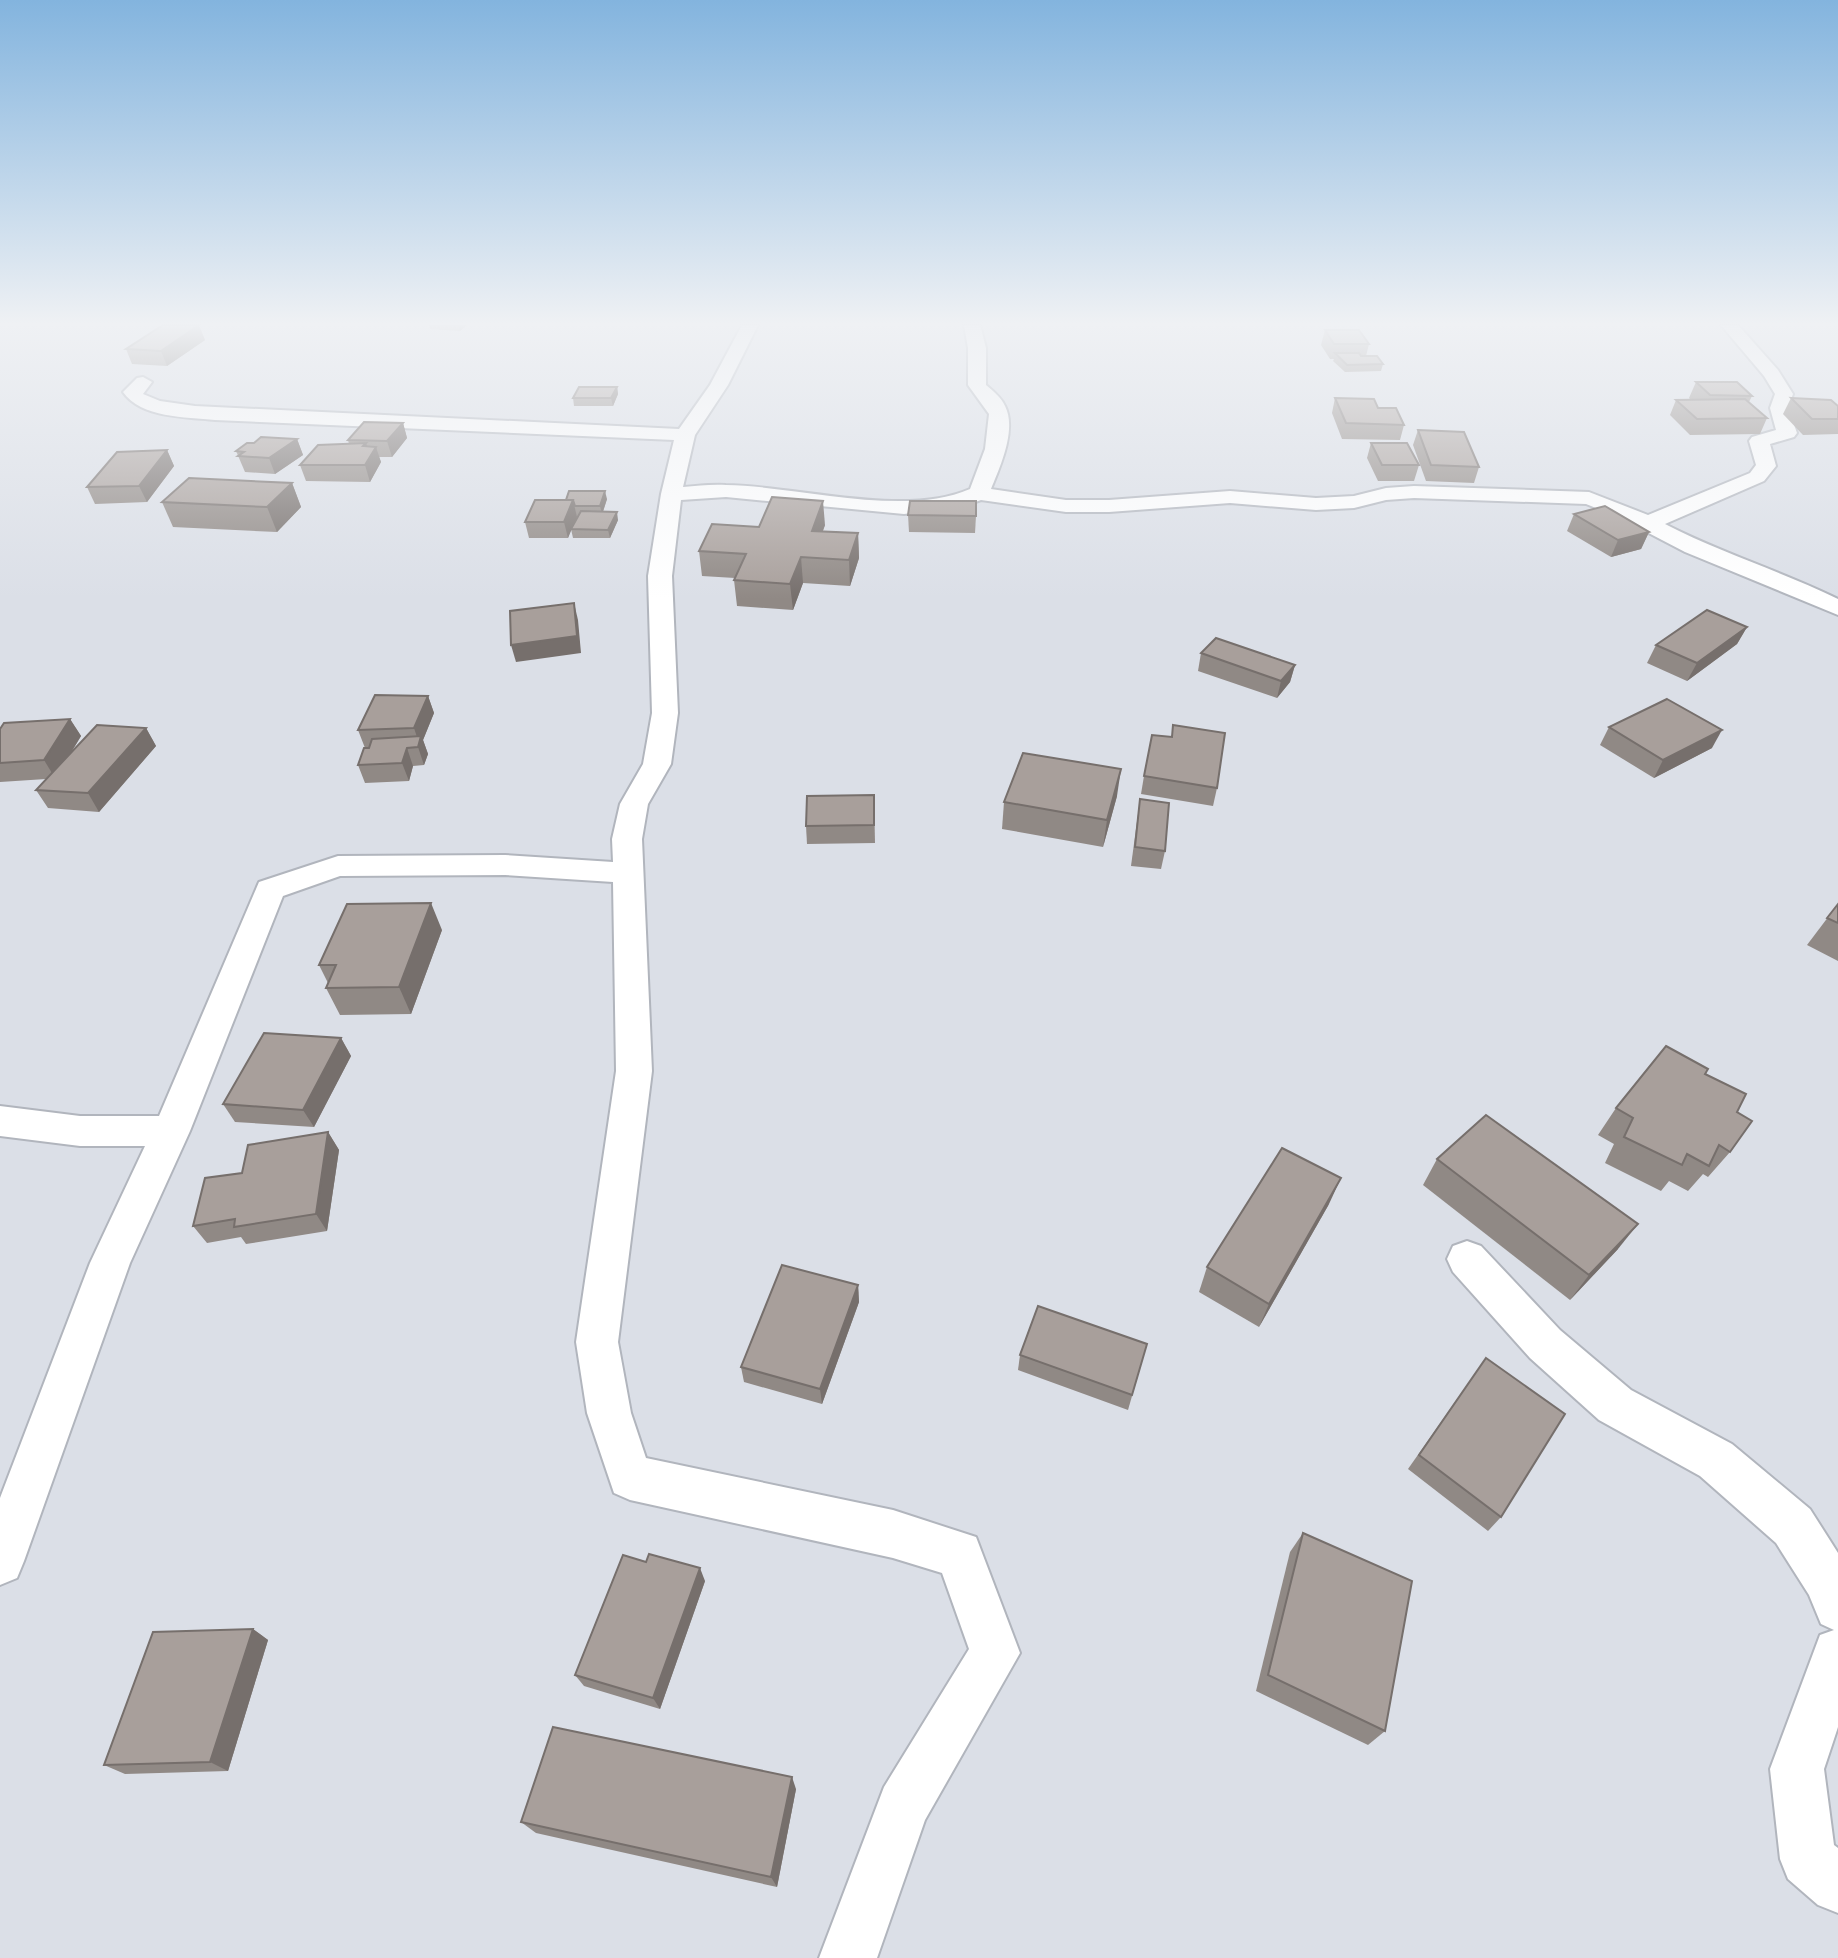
<svg xmlns="http://www.w3.org/2000/svg" width="1838" height="1958" font-family="'PT Sans',sans-serif">
	<rect width="100%" height="100%" fill="#dbdfe7"/>
	<g fill="none" stroke-linecap="round" stroke-linejoin="round">
		<defs>
			<g id="street">
				<path d="M742 325H758L728 385 695 435 683 487C697 486 712 484 726 485 798 486 904 518 970 489L985 449 989 414 968 385V348L964 325H980L986 348V385C993 391 1001 397 1005 406 1017 429 1000 467 991 489L1066 500H1109L1230 491 1316 498 1354 496 1386 488 1414 486 1589 492 1648 515 1750 473 1756 465 1749 441 1752 437 1776 430 1770 408 1775 394 1764 376 1721 325H1738L1778 370 1793 394 1788 408 1797 433 1794 437 1770 444 1776 466 1764 481 1665 524C1721 553 1781 571 1838 599V615L1685 552 1616 516 1586 504 1414 498 1386 500 1354 508 1316 510 1230 503 1109 512H1066L981 500 961 507 904 514 726 497 681 500 672 576 678 713 671 764 648 804 642 839 652 1071 618 1342 631 1413 646 1458 893 1510 976 1537 1020 1653 925 1820 877 1958H819L884 1787 969 1649 942 1573 893 1558 630 1500 614 1493 587 1413 576 1342 616 1071 613 882 505 875 340 876 283 896 190 1131 130 1263 24 1561 17 1578 0 1585V1498L90 1263 145 1146H80L0 1136V1106L80 1116H159L259 882 338 856 505 855 613 862 612 839 620 804 643 764 652 713 648 576 661 494 674 440 215 420C186 417 141 418 123 392L137 378 143 377 152 382 143 394 160 401 195 406 679 429 710 385Z"/>
				<polygon points="1467,1241 1481,1246 1560,1330 1631,1390 1732,1444 1810,1509 1838,1553 1838,1727 1824,1769 1834,1845 1838,1848 1838,1913 1818,1905 1788,1879 1780,1859 1770,1769 1820,1635 1834,1630 1821,1624 1809,1595 1776,1543 1700,1476 1599,1420 1530,1358 1453,1272 1447,1259 1453,1246"/>
			</g>
		</defs>
		<use href="#street" stroke="#b1b5bd" stroke-width="4"/>
		<use href="#street" fill="#fff" fill-rule="evenodd"/>
	</g>
	<g fill="#908985">
		<polygon points="429,325 467,325 460,331 430,329"/>
		<polygon points="1325,330 1369,344 1366,356 1383,364 1381,371 1345,372 1333,361 1334,359 1330,359 1321,345"/>
		<polygon points="205,340 167,366 132,364 126,349"/>
		<polygon points="1696,382 1752,396 1749,402 1767,418 1760,434 1690,435 1670,415 1676,400 1691,400 1689,398"/>
		<polygon points="617,387 618,394 613,406 574,406 573,398"/>
		<polygon points="1335,398 1378,408 1404,425 1400,440 1342,439 1332,413"/>
		<polygon points="1791,398 1838,406 1838,434 1803,435 1783,414"/>
		<polygon points="403,423 407,438 392,457 379,457 381,462 370,482 306,481 300,465 349,444 348,440"/>
		<polygon points="1418,430 1479,467 1474,483 1426,481 1413,445"/>
		<polygon points="297,439 303,455 275,474 245,472 236,451 254,443"/>
		<polygon points="1371,443 1419,465 1414,481 1378,481 1367,458"/>
		<polygon points="167,450 174,466 147,502 95,504 87,487"/>
		<polygon points="292,483 301,507 277,532 173,527 162,502"/>
		<polygon points="607,499 603,512 618,520 610,538 573,538 571,529 568,538 529,538 525,522 566,500"/>
		<polygon points="1574,514 1649,532 1641,549 1611,557 1567,531"/>
		<polygon points="908,515 976,516 975,533 909,532"/>
		<polygon points="825,525 823,531 858,533 859,558 850,586 803,583 793,610 737,606 734,580 735,578 702,576 699,551 759,527"/>
		<polygon points="1747,627 1737,644 1687,681 1647,663 1656,645"/>
		<polygon points="1201,653 1295,665 1290,682 1277,698 1198,671"/>
		<polygon points="428,696 434,713 423,740 428,754 424,765 413,766 409,781 365,783 358,765 365,748 358,730"/>
		<polygon points="70,719 81,736 71,753 146,728 156,746 99,812 48,808 36,790 46,779 0,782 0,729"/>
		<polygon points="1609,727 1712,748 1654,778 1600,745"/>
		<polygon points="1144,776 1217,788 1213,806 1141,794"/>
		<polygon points="874,795 875,843 807,844 806,826"/>
		<polygon points="1117,796 1103,847 1002,829 1004,802"/>
		<polygon points="1140,799 1165,851 1161,869 1131,866"/>
		<polygon points="1838,904 1838,961 1807,945"/>
		<polygon points="442,930 411,1014 340,1015 326,988 328,983 319,965"/>
		<polygon points="341,1038 351,1056 314,1127 235,1122 223,1104"/>
		<polygon points="1705,1074 1737,1112 1730,1152 1708,1177 1703,1174 1688,1191 1669,1181 1661,1191 1605,1163 1614,1144 1598,1135 1616,1108"/>
		<polygon points="328,1132 339,1150 327,1231 246,1244 241,1237 207,1243 193,1226 242,1173"/>
		<polygon points="1437,1159 1618,1249 1570,1300 1423,1185"/>
		<polygon points="1329,1204 1259,1327 1199,1292 1207,1267"/>
		<polygon points="858,1285 859,1302 822,1404 744,1382 741,1367"/>
		<polygon points="1147,1344 1128,1410 1018,1370 1020,1355"/>
		<polygon points="1486,1358 1501,1517 1488,1531 1408,1469"/>
		<polygon points="1303,1533 1385,1731 1368,1745 1256,1691 1290,1552"/>
		<polygon points="646,1562 705,1581 660,1709 584,1686 575,1675"/>
		<polygon points="253,1629 268,1640 228,1771 125,1774 104,1765"/>
		<polygon points="796,1789 777,1887 536,1833 521,1822"/>
	</g>
	<g fill="#766f6c">
		<polygon points="199,325 205,340 167,366 161,351"/>
		<polygon points="459,325 467,325 460,331"/>
		<polygon points="617,387 618,394 613,406 611,398"/>
		<polygon points="403,423 407,438 392,457 387,441"/>
		<polygon points="297,439 303,455 275,474 269,458"/>
		<polygon points="366,443 370,456 376,447 381,462 370,482 365,465 363,446"/>
		<polygon points="167,450 174,466 147,502 139,486"/>
		<polygon points="292,483 301,507 277,532 267,507"/>
		<polygon points="605,491 607,499 602,514 600,506"/>
		<polygon points="573,500 577,517 568,538 564,522"/>
		<polygon points="823,501 825,525 813,555 812,531"/>
		<polygon points="617,512 618,520 610,538 608,530"/>
		<polygon points="1649,532 1641,549 1611,557 1618,540"/>
		<polygon points="858,533 859,558 850,586 849,560"/>
		<polygon points="801,557 803,583 793,610 790,584"/>
		<polygon points="574,603 578,620 581,653 516,662 511,645"/>
		<polygon points="1747,627 1737,644 1687,681 1697,663"/>
		<polygon points="1295,665 1290,682 1277,698 1281,681"/>
		<polygon points="428,696 434,713 423,740 428,754 424,765 418,747 419,743 414,728"/>
		<polygon points="70,719 81,736 55,778 44,760"/>
		<polygon points="146,728 156,746 99,812 88,793"/>
		<polygon points="1722,730 1712,748 1654,778 1663,760"/>
		<polygon points="407,748 413,766 409,781 402,763"/>
		<polygon points="1121,769 1117,796 1103,847 1107,820"/>
		<polygon points="431,903 442,930 411,1014 399,987"/>
		<polygon points="341,1038 351,1056 314,1127 303,1110"/>
		<polygon points="328,1132 339,1150 327,1231 316,1214"/>
		<polygon points="1341,1178 1329,1204 1259,1327 1269,1304"/>
		<polygon points="1638,1224 1618,1249 1570,1300 1589,1275"/>
		<polygon points="858,1285 859,1302 822,1404 820,1389"/>
		<polygon points="700,1568 705,1581 660,1709 653,1698"/>
		<polygon points="253,1629 268,1640 228,1771 210,1762"/>
		<polygon points="792,1777 796,1789 777,1887 771,1877"/>
	</g>
	<g fill="#a89f9b" stroke="#766f6c" stroke-width="2">
		<polygon points="163,325 199,325 161,351 126,349"/>
		<polygon points="1325,330 1359,330 1369,344 1334,344"/>
		<polygon points="1335,353 1359,353 1361,356 1377,356 1383,364 1347,365"/>
		<polygon points="1696,382 1737,382 1752,396 1710,395"/>
		<polygon points="579,387 617,387 611,398 573,398"/>
		<polygon points="1335,398 1374,399 1378,408 1396,408 1404,425 1346,423"/>
		<polygon points="1791,398 1831,400 1838,406 1838,419 1812,419"/>
		<polygon points="1745,399 1767,418 1697,419 1676,400"/>
		<polygon points="364,422 403,423 387,441 348,440"/>
		<polygon points="1418,430 1464,432 1479,467 1431,465"/>
		<polygon points="261,437 297,439 269,458 238,456 244,452 236,451 247,443 254,443"/>
		<polygon points="366,443 363,446 376,447 365,465 300,465 318,445"/>
		<polygon points="1371,443 1407,443 1419,465 1382,465"/>
		<polygon points="167,450 139,486 87,487 117,452"/>
		<polygon points="189,478 292,483 267,507 162,502"/>
		<polygon points="569,491 605,491 600,506 575,506 573,500 566,500"/>
		<polygon points="772,497 823,501 812,531 858,533 849,560 801,557 790,584 734,580 746,554 699,551 712,524 759,527"/>
		<polygon points="535,500 573,500 564,522 525,522"/>
		<polygon points="910,501 976,501 976,516 908,515"/>
		<polygon points="1605,506 1649,532 1618,540 1574,514"/>
		<polygon points="581,511 617,512 608,530 571,529"/>
		<polygon points="574,603 577,636 511,645 510,611"/>
		<polygon points="1707,610 1747,627 1697,663 1656,645"/>
		<polygon points="1216,638 1295,665 1281,681 1201,653"/>
		<polygon points="375,695 428,696 414,728 358,730"/>
		<polygon points="1667,699 1722,730 1663,760 1609,727"/>
		<polygon points="70,719 44,760 0,763 0,729 4,723"/>
		<polygon points="97,725 146,728 88,793 36,790"/>
		<polygon points="1173,725 1225,733 1217,788 1144,776 1152,735 1172,737"/>
		<polygon points="421,736 418,747 407,748 402,763 358,765 364,748 369,748 372,739"/>
		<polygon points="1023,753 1121,769 1107,820 1004,802"/>
		<polygon points="874,795 874,825 806,826 807,796"/>
		<polygon points="1140,799 1169,803 1165,851 1135,847"/>
		<polygon points="431,903 399,987 326,988 336,965 319,965 347,904"/>
		<polygon points="1838,904 1838,923 1827,918"/>
		<polygon points="264,1033 341,1038 303,1110 223,1104"/>
		<polygon points="1666,1046 1708,1069 1705,1074 1746,1094 1737,1112 1752,1121 1730,1152 1719,1145 1709,1166 1687,1154 1682,1165 1624,1137 1633,1118 1616,1108"/>
		<polygon points="1486,1115 1638,1224 1589,1275 1437,1159"/>
		<polygon points="328,1132 316,1214 234,1227 235,1219 193,1226 205,1178 242,1173 248,1145"/>
		<polygon points="1282,1148 1341,1178 1269,1304 1207,1267"/>
		<polygon points="782,1265 858,1285 820,1389 741,1367"/>
		<polygon points="1038,1306 1147,1344 1132,1395 1020,1355"/>
		<polygon points="1486,1358 1565,1414 1501,1517 1419,1455"/>
		<polygon points="1303,1533 1412,1581 1385,1731 1268,1675"/>
		<polygon points="649,1554 700,1568 653,1698 575,1675 623,1555 646,1562"/>
		<polygon points="253,1629 210,1762 104,1765 153,1632"/>
		<polygon points="553,1727 792,1777 771,1877 521,1822"/>
	</g>
	<linearGradient id="sky" x2="0" y2="1"><stop stop-color="#83b4de"/><stop offset="0.54" stop-color="#eff1f4"/><stop offset="1" stop-color="#eff1f4" stop-opacity="0"/></linearGradient>
	<rect width="1838" height="599" fill="url(#sky)"/>
</svg>
